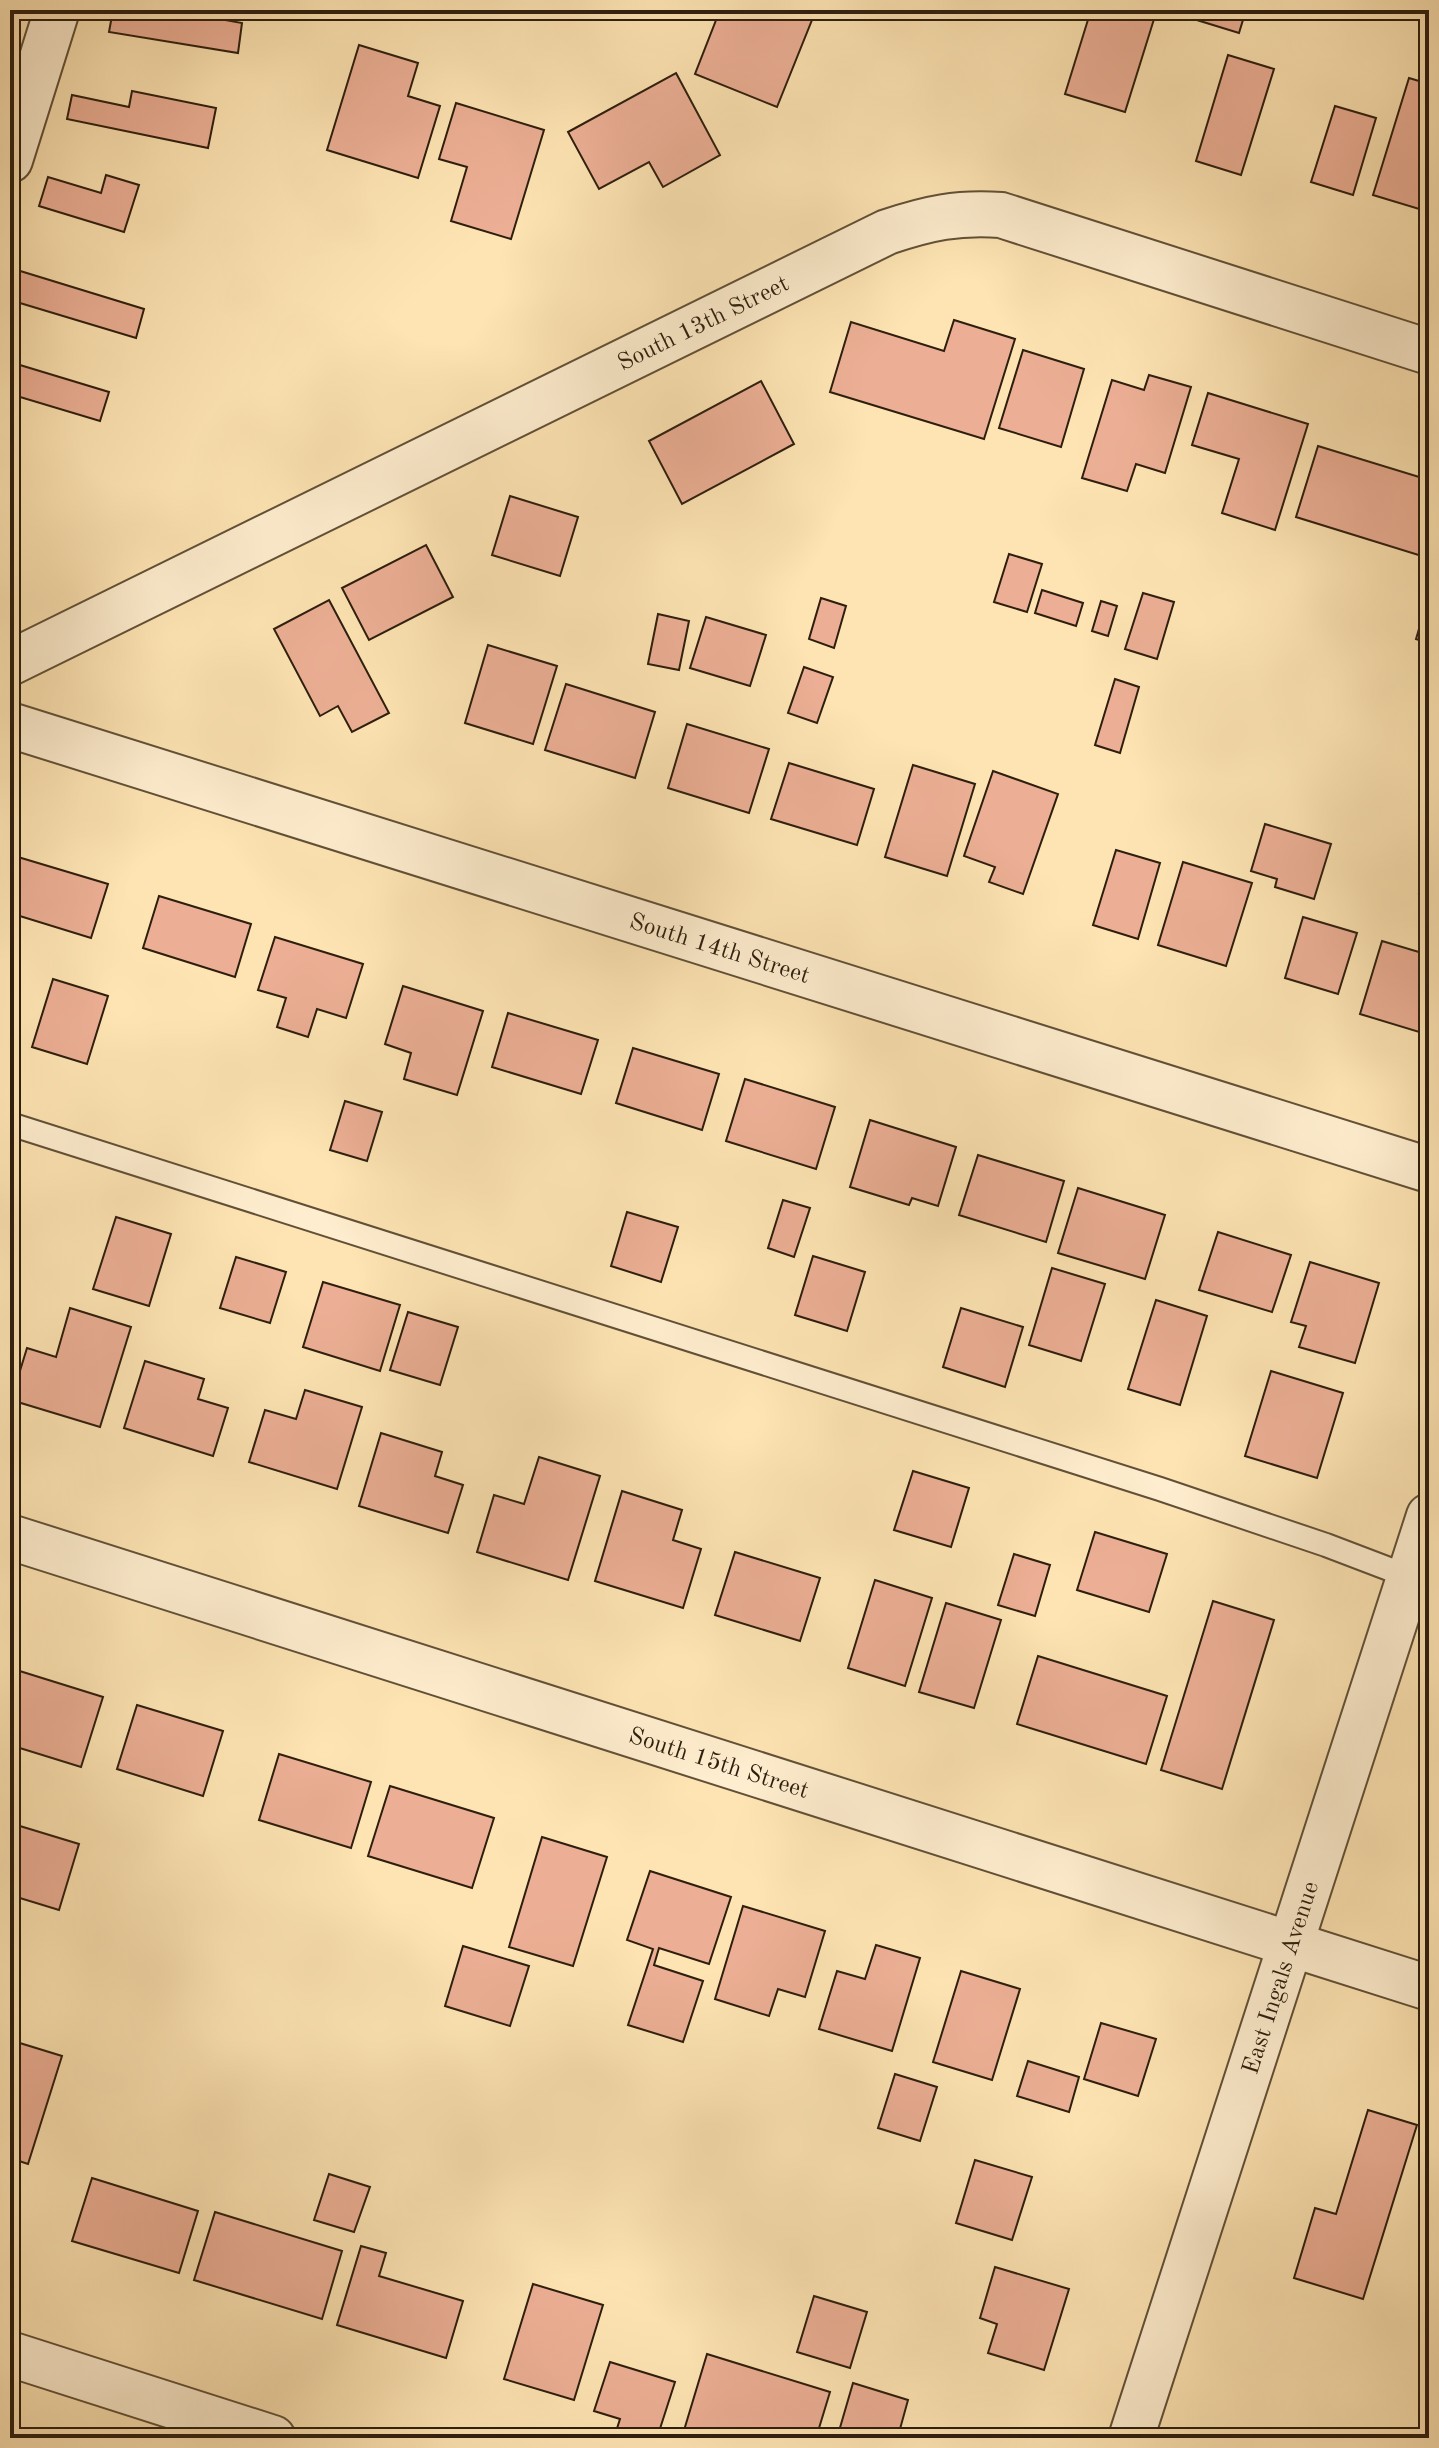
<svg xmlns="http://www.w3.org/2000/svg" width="1439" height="2448" font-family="'Old Standard TT',serif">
	<rect width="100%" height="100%" fill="#fee4b3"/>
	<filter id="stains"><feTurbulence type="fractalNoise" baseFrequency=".0025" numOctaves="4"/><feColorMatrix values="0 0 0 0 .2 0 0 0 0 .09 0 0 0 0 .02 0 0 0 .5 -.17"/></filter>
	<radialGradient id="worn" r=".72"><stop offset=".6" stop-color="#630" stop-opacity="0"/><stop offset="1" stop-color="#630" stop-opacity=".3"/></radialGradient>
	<g fill="#ecaf95" stroke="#2d1e0e" stroke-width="2">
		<polygon points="113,10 216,10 214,18 242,23 238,53 109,32"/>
		<polygon points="720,10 816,10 777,107 695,74"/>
		<polygon points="1091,10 1136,10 1155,16 1125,112 1065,94"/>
		<polygon points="1189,10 1246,10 1239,33 1187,17"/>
		<polygon points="359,45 418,63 408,96 440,106 418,178 327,150"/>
		<polygon points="1228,55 1274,69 1241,175 1196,161"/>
		<polygon points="676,73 720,155 663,187 649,162 599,189 568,132"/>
		<polygon points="1409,78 1429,84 1429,212 1373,195"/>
		<polygon points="132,91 216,108 208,148 67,119 72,95 129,107"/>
		<polygon points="456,103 544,130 511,239 451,221 467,167 439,159"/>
		<polygon points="1335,106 1376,118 1353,195 1311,182"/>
		<polygon points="106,175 139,185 124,232 39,206 48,177 101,193"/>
		<polygon points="17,270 144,309 136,338 10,300"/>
		<polygon points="954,320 1015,339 984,439 830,392 851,322 944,351"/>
		<polygon points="1023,350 1084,369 1061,447 999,428"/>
		<polygon points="10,362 109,392 100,421 10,394"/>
		<polygon points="1149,375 1191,387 1165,473 1136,464 1127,491 1082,478 1112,380 1144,390"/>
		<polygon points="761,381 794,444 682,504 649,441"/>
		<polygon points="1208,393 1308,424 1275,530 1222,513 1239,459 1192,445"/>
		<polygon points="1318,446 1429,480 1429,544 1425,557 1296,517"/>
		<polygon points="510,496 578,517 560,576 492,555"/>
		<polygon points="426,545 453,597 369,640 342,588"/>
		<polygon points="1009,554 1042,564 1027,612 994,602"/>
		<polygon points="1042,590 1083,603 1076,626 1035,613"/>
		<polygon points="1143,593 1174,602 1157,659 1125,649"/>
		<polygon points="1429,595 1429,643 1416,639"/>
		<polygon points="821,598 846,606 834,648 809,639"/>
		<polygon points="329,600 389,713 352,732 338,706 320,716 274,629"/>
		<polygon points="1101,601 1117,606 1108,636 1092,631"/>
		<polygon points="658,614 689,621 679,670 648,664"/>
		<polygon points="706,617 766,635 750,686 690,668"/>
		<polygon points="488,645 557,666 533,744 465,723"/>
		<polygon points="804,667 833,677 817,723 788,713"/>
		<polygon points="1115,679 1139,687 1120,753 1095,745"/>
		<polygon points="566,684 655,712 635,778 545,750"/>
		<polygon points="687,724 769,749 749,813 668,788"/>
		<polygon points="789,763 874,789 857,845 771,819"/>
		<polygon points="913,765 975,784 947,876 885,857"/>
		<polygon points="993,771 1058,794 1023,894 989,882 995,867 964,856"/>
		<polygon points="1265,824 1331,844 1314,899 1275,887 1277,879 1251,871"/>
		<polygon points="1116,850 1160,863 1138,939 1093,925"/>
		<polygon points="18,857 108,884 91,938 10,913 10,884"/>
		<polygon points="1429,861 1429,896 1419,893"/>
		<polygon points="1183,862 1252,883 1226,966 1158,945"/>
		<polygon points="159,896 251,924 235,977 143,948"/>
		<polygon points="1303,917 1357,933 1338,994 1285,978"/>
		<polygon points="275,937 363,964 346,1018 317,1009 308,1037 277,1027 286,998 258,990"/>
		<polygon points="1382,941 1429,955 1429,1035 1360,1014"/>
		<polygon points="53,979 108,996 87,1064 32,1047"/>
		<polygon points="403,986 483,1011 457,1095 404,1079 411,1053 385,1044"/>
		<polygon points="508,1013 598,1040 581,1094 492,1067"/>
		<polygon points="633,1048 719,1074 702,1130 616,1103"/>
		<polygon points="745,1079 835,1107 816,1169 726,1141"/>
		<polygon points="345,1101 382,1112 367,1161 330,1150"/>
		<polygon points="870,1120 956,1147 938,1206 912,1198 909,1205 850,1187"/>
		<polygon points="978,1155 1064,1181 1046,1242 959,1215"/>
		<polygon points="1078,1188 1165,1215 1145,1279 1058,1253"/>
		<polygon points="783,1200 810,1208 794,1257 768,1248"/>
		<polygon points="627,1212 678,1227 661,1282 611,1266"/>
		<polygon points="116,1217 171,1234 149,1306 93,1289"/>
		<polygon points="1218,1232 1291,1255 1272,1312 1199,1290"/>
		<polygon points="813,1256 865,1272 847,1331 795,1315"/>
		<polygon points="236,1257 286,1272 270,1323 220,1308"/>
		<polygon points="1310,1262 1379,1283 1355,1363 1299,1347 1306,1326 1291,1322"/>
		<polygon points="1052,1268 1105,1284 1081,1361 1029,1345"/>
		<polygon points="323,1282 400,1305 380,1371 303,1347"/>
		<polygon points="1156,1300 1207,1316 1180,1405 1128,1389"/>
		<polygon points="70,1308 131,1327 100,1427 11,1400 27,1348 56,1357"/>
		<polygon points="961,1308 1023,1327 1005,1387 943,1367"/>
		<polygon points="408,1312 458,1327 440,1385 390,1370"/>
		<polygon points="145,1361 204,1379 198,1399 228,1408 213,1456 124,1428"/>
		<polygon points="1271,1371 1343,1393 1317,1478 1245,1456"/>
		<polygon points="305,1390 362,1407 337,1489 249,1462 265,1410 296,1419"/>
		<polygon points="381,1433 442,1452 435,1476 463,1485 448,1533 359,1506"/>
		<polygon points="539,1457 600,1476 568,1580 477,1552 494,1495 524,1504"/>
		<polygon points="913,1471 969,1488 951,1547 894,1530"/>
		<polygon points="622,1491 682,1510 673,1540 701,1549 683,1608 595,1581"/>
		<polygon points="1095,1532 1167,1554 1149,1612 1077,1590"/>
		<polygon points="735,1552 820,1578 800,1641 715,1615"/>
		<polygon points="1014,1554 1050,1565 1035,1616 998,1605"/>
		<polygon points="875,1580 932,1598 905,1686 848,1668"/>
		<polygon points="1213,1601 1274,1620 1222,1789 1161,1770"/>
		<polygon points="946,1603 1001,1620 974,1708 919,1692"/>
		<polygon points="1038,1656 1167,1696 1146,1764 1017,1724"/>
		<polygon points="10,1668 103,1697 81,1767 10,1745"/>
		<polygon points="137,1705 223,1731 203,1796 117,1769"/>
		<polygon points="279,1754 371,1782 351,1848 259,1820"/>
		<polygon points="390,1786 494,1818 472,1888 368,1856"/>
		<polygon points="10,1823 79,1844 59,1910 10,1895"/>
		<polygon points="542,1837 607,1857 573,1966 509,1947"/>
		<polygon points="650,1871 731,1897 709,1964 659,1948 654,1965 703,1981 683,2042 628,2025 653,1949 627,1940"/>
		<polygon points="743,1906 825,1931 805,1997 778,1989 769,2016 715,1999"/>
		<polygon points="876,1945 920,1958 892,2051 819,2029 837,1971 865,1979"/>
		<polygon points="463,1946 529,1966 510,2026 445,2006"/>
		<polygon points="961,1971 1020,1989 992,2080 933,2062"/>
		<polygon points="1101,2023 1156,2039 1138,2096 1084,2079"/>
		<polygon points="10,2040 62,2056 28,2164 10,2158"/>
		<polygon points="1028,2061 1079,2077 1069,2112 1017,2096"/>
		<polygon points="895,2074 937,2087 920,2141 878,2128"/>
		<polygon points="1368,2110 1417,2125 1363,2299 1294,2278 1315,2208 1336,2214"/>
		<polygon points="975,2160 1032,2177 1012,2240 956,2223"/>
		<polygon points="329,2174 370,2187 354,2232 314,2220"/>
		<polygon points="92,2178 198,2211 179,2273 72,2241"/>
		<polygon points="215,2212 342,2251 322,2319 194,2280"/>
		<polygon points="361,2246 386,2253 379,2276 463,2301 446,2358 337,2325"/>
		<polygon points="995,2267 1069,2289 1044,2370 988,2353 997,2324 980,2318"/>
		<polygon points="533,2284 603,2305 574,2400 504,2379"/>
		<polygon points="814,2296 867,2312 850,2368 797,2352"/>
		<polygon points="707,2354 830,2392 816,2438 682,2437"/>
		<polygon points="610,2362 675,2382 657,2438 614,2438 620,2419 594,2411"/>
		<polygon points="853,2383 908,2400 900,2429 928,2438 837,2438"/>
	</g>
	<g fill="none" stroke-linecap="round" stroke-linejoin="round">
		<defs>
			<polyline id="service" points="10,1124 1160,1489 1326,1545 1410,1577"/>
			<g id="minor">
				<polyline points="10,160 57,10"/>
				<path id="s1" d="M10 663 887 232C929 218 957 212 1001 215L1429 352"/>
				<path id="s2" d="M10 725 1429 1170"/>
				<path id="s3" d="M10 1537 1429 1988"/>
				<polyline points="10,2354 273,2438"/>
				<path id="s4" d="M1131 2438 1429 1516"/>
			</g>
		</defs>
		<use href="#service" stroke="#615037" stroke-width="26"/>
		<use href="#minor" stroke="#615037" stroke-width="48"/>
		<use href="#service" stroke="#feedce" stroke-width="22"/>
		<use href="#minor" stroke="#feedce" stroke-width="44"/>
	</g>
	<g text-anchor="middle" stroke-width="8" stroke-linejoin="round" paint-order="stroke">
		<g font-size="24" fill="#2d1e0e" stroke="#feedce">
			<text dy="8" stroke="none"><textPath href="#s1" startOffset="772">South 13th Street</textPath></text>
			<text dy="8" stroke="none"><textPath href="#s2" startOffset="744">South 14th Street</textPath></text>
			<text dy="8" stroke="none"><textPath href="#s3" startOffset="744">South 15th Street</textPath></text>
			<text dy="8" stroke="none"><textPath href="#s4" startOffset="484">East Ingals Avenue</textPath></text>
		</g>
	</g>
	<rect width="1439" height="2448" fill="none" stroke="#fee4b3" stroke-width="40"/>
	<rect x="12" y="12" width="1415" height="2424" fill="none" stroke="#2d1e0e" stroke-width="4"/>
	<rect x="20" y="20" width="1399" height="2408" fill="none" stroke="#2d1e0e" stroke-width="2"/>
	<rect width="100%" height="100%" filter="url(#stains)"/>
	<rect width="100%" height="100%" fill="url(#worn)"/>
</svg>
